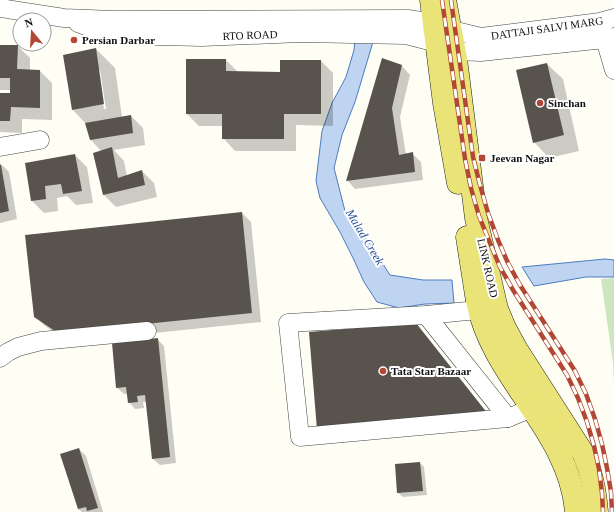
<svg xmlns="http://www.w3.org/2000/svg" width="614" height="512" font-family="Georgia,serif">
	<rect width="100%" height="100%" fill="#fefef4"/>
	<polygon fill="#cde6c0" points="614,278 614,384 613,363 601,279"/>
	<g fill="#bed4f0" stroke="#4c7cc0">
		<polygon points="356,31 376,32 355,102 342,135 334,168 345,211 369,242 390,275 423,280 452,280 454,303 425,304 399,308 377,302 364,282 353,258 340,232 320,198 316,181 322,131 332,103 346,77 354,50"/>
		<polygon points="605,259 614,260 614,277 586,277 534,286 522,267"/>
	</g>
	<g fill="#0003" fill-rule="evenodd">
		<polygon points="0,46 18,46 30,58 30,70 40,71 52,83 52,120 22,119 22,133 0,132 0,94 11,94 11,90 0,90"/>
		<path d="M96 49 115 68 122 117 131 116 143 128 145 145 114 150 124 161 127 176 142 171 154 183 157 197 116 207 104 195 94 154 102 152 91 140 86 124 73 110ZM98 70H100L106 109H104Z"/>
		<polygon points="187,60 226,60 238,72 281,73 281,61 321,61 333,73 333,126 296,125 296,151 235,151 223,138 223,126 199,126 187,114"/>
		<polygon points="547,64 563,79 579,151 549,158 534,142"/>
		<polygon points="402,66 410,75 400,117 406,155 412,153 421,162 423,180 355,189 347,180"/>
		<polygon points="75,155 87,167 93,203 76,205 67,196 57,198 58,211 44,213 32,201 26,164"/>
		<polygon points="0,163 9,172 17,219 0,223"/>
		<polygon points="242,213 251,222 261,322 67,342 44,325 35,316"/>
		<polygon points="157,339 164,346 176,463 160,465 153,459 147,402 143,402 144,408 135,409 129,402 128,394 124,394 117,388"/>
		<polygon points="79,449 86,456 103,512 82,512 78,509 62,455"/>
		<polygon points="420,463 424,467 427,495 403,497 398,493"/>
	</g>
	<g fill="#58534d">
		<polygon points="0,45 18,45 17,69 40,70 40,108 11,107 10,121 0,121 0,93 10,93 10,78 0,78"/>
		<polygon points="96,48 104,104 72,110 63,55"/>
		<polygon points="382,58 402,65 392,108 399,155 413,152 415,172 346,181"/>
		<polygon points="186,59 226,59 226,71 280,72 280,60 321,60 321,114 284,114 284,139 222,139 222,114 186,114"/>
		<polygon points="547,63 564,135 533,143 516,70"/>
		<polygon points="131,115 133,133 90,140 85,123"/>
		<polygon points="112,147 118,178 142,170 145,185 103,195 93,153"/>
		<polygon points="75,154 82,191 63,194 61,184 45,186 46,199 31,201 25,163"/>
		<polygon points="0,165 1,165 9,211 0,213"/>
		<polygon points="242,212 252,313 58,333 34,317 25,235"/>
		<polygon points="416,323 488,414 317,430 309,332"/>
		<polygon points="158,338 170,457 152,459 145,395 137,396 138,402 128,403 126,387 116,388 112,343"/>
		<polygon points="79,448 98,508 87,511 86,507 78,509 60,454"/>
		<polygon points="420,462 423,491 397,493 395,464"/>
	</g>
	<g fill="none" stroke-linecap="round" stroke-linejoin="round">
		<defs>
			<g id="minor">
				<polyline points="0,8 64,18 113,20 408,19 434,23 452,30 481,37 600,22 614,18"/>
				<polyline points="78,23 110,35 202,37 300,33 406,35 437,43 455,51 481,52 605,39 614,37"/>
				<polyline points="602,29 614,70"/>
				<polyline points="0,147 40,140"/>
				<polyline points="478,310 426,315 288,323 300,437 508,418 532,408"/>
				<polyline points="426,315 508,418"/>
				<polyline points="0,358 8,352 18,347 41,341 147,331"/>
			</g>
			<g id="major">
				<polyline points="431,0 444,103 458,183"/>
				<path d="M445 0 456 59 476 218 497 309 505 328 517 350 583 453C592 474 595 489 597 512"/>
				<path d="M467 237 477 301C492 379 570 431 576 512"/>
			</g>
		</defs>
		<use href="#minor" stroke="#434343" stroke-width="19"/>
		<use href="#major" stroke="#212121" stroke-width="23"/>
		<use href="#minor" stroke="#fff" stroke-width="18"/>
		<use href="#major" stroke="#eae478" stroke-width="22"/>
		<defs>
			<g id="rail">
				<polyline points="442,0 465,159 471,188 479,216 490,243 500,267 513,290 567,375 578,398 587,422 594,446 599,469 602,493 603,512"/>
				<polyline points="451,0 473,157 480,185 488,213 498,240 508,263 520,285 575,371 586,394 595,419 602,444 607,468 611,492 612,512"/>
			</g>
		</defs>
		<use href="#rail" stroke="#b24736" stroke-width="4.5"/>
		<use href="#rail" stroke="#fff" stroke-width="3" stroke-dasharray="9" stroke-linecap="butt"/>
	</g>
	<g fill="#b24736" stroke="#fff" stroke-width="1.5">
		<circle cx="74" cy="40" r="4"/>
		<circle cx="540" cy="103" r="4"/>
		<rect x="478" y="154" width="8" height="8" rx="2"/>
		<circle cx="383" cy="371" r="4"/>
	</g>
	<g text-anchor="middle" stroke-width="4" stroke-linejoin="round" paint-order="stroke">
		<g font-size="11" fill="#101010" stroke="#fff">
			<text transform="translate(547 28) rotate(-8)" y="4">DATTAJI SALVI MARG</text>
			<text transform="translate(250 35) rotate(-2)" y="4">RTO ROAD</text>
			<text transform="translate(488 268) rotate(77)" y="4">LINK ROAD</text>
		</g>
		<g font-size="11" font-weight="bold" fill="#101010" stroke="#fff" text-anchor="start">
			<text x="82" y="44">Persian Darbar</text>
			<text x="548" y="107">Sinchan</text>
			<text x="490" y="162">Jeevan Nagar</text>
			<text x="391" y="375">Tata Star Bazaar</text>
		</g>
		<g font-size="12" font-style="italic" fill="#254f96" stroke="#fff">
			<text transform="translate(365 237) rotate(59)" y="4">Malad Creek</text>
		</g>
	</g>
	<g transform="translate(32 32) rotate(342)"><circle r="19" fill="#ffffff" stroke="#9f9f9f"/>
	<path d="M0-3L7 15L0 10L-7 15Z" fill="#b24736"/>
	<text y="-6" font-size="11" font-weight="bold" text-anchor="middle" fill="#101010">N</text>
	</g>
</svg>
